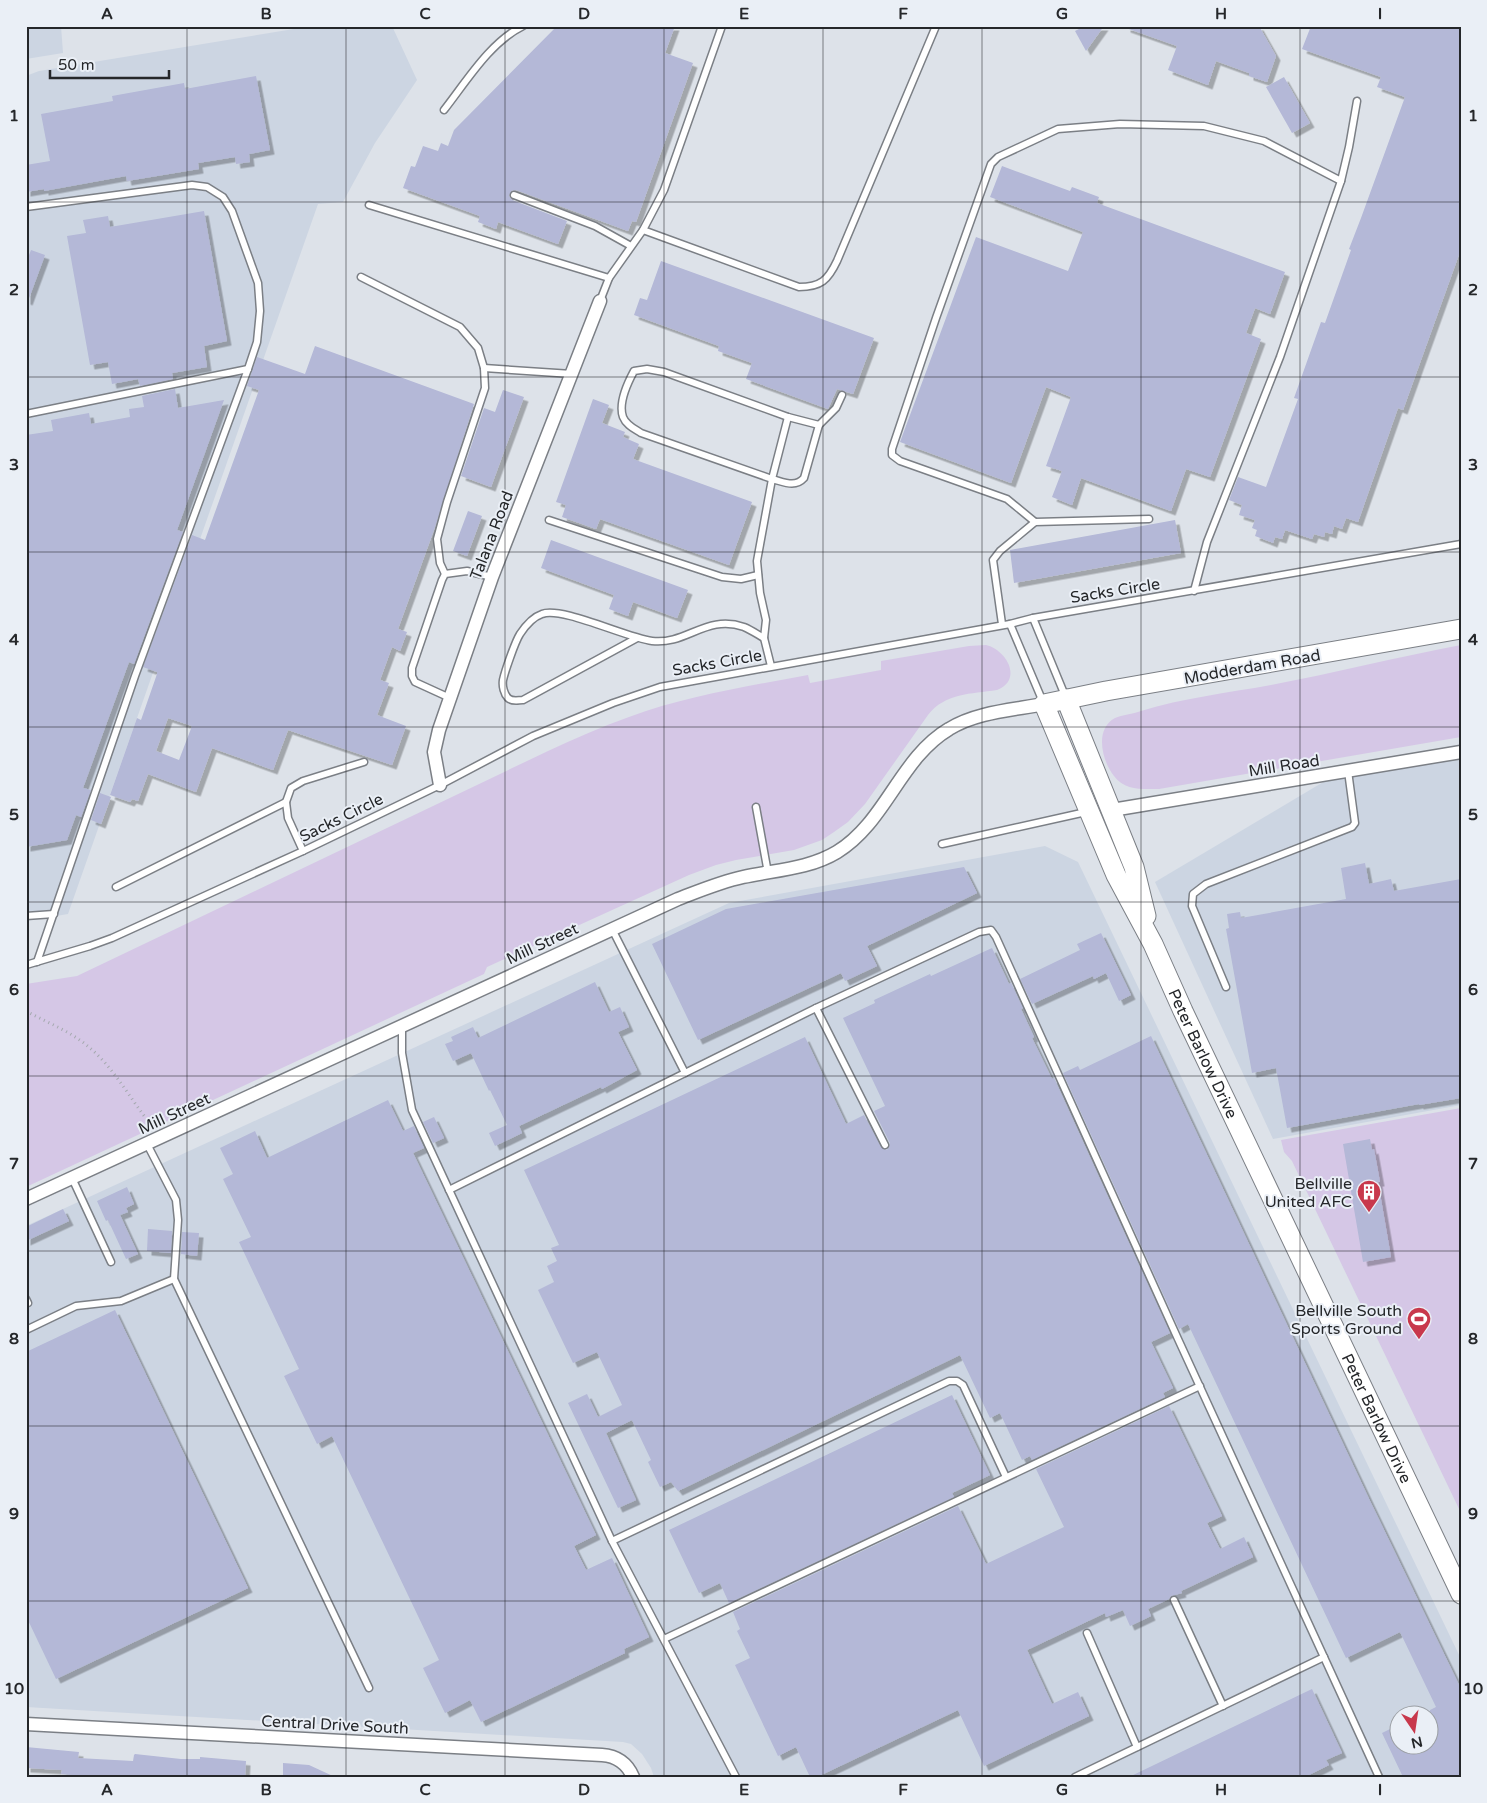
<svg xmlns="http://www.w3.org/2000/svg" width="1487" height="1803" font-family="'Varela Round',sans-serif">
	<defs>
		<filter id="shadow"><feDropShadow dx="4.5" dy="4.5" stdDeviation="0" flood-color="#0004"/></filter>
	</defs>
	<rect width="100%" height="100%" fill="#dde2e9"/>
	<g fill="#ccd5e2" fill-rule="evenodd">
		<polygon points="26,26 61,26 63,53 26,59"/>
		<polygon points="312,26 392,26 417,80 375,143 343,202 318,204 68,914 26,921 26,76 39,71"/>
		<polygon points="1461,756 1461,1105 1273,1139 1155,882 1330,778"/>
		<path d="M1045 846 1078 862 1461 1659V1777H654L651 1768 642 1754 631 1744 623 1742 26 1707V1226L729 903ZM1400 1716H1430V1746H1400Z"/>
	</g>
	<g fill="#d5c7e6">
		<path d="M986 645C1007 650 1023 680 997 690 971 694 945 693 928 715L865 804 848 822 834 832 822 840 794 850 736 860 716 865 689 875 487 967 484 974 26 1187V984L77 976 548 751C574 739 601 727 629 717 686 696 749 686 808 675L810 683 881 670V661L969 646Z"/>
		<path d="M1461 645V737L1159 789C1142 789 1125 791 1114 776 1102 761 1094 729 1115 718 1122 715 1133 714 1141 711 1183 698 1227 693 1271 685 1334 673 1397 657 1461 645Z"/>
		<polygon points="1461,1108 1461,1513 1292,1161 1284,1152 1281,1140"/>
	</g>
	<g fill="#b4b8d7" fill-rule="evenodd" filter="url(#shadow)">
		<polygon points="557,26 675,26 665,53 693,63 636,222 632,221 628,231 516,190 511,191 509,196 512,200 567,221 558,244 498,222 496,229 478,222 480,216 403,188 411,166 415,167 423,146 438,151 441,143 448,146 454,130"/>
		<polygon points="1085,26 1104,26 1086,51 1075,31"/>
		<polygon points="1126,26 1259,26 1276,56 1267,82 1249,76 1249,73 1216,61 1208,85 1168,70 1177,46 1126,28"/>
		<polygon points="1311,26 1461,26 1461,249 1403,410 1398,408 1358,522 1346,518 1342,529 1334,526 1332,534 1325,532 1324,537 1314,534 1312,539 1285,530 1282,539 1275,537 1273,543 1255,536 1257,530 1252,528 1255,520 1239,515 1242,505 1229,500 1238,477 1266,487 1298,399 1294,398 1321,322 1325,323 1351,250 1349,249 1361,218 1405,97 1377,87 1381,77 1302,49"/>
		<polygon points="256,76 270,150 249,154 250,162 236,164 235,157 198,163 199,169 127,181 126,176 44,191 44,189 26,192 26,165 50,161 41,114 113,101 112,96 184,83 185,89"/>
		<polygon points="1284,77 1310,123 1292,133 1266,87"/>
		<polygon points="1002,166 1070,191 1072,187 1099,197 1097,203 1285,272 1270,314 1255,308 1246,333 1261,339 1210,477 1186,469 1171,511 1081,478 1072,505 1052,497 1062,471 1046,466 1071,397 1046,387 1011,483 900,442 976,237 1068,271 1083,232 990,197"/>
		<polygon points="204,211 227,341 204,346 207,367 172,373 173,379 140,386 138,379 112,384 108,362 90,365 67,236 86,233 83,220 108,216 110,227"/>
		<polygon points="31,250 45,255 28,301 26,300 26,263"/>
		<polygon points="661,261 874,338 853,394 837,389 828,409 746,379 752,363 718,351 719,346 634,315 640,298 647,300"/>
		<path d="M315 346 474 404 435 527 398 629 407 632 400 651 392 647 380 680 389 683 377 715 406 726 392 765 288 730 273 770 212 748 196 792 148 774 138 801 132 799 130 802 110 795 137 718 141 720 157 674V672L143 667 192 535 205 540 259 390 247 386 257 357 305 374ZM168 718 192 726 179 760 156 751Z"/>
		<polygon points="175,389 178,408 224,400 177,530 183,532 134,664 129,662 83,788 91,790 81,817 76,815 67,840 26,847 26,435 53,431 51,420 89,413 91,424 130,417 129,409 144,407 142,396"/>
		<polygon points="503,390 524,397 491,487 461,476 484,408 495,412"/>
		<polygon points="593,399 609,405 602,423 625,432 623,437 639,444 633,459 752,502 729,565 600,519 596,529 562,517 566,505 556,502"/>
		<polygon points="468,511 482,516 467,556 453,551"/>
		<polygon points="1175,520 1181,553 1014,583 1010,550"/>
		<polygon points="551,540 688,590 677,618 633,602 628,616 609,609 614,595 541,568"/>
		<polygon points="100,793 111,797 101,824 91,820"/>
		<polygon points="1365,863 1369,884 1391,879 1394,891 1461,879 1461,1098 1419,1105 1419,1104 1287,1128 1276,1068 1252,1073 1226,929 1229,928 1227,914 1240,912 1241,918 1346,899 1341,868"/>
		<polygon points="964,867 977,893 867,946 877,966 845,981 841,973 698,1040 652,944 726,909"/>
		<polygon points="1101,933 1131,995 1119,1001 1106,973 1094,979 1093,976 1032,1004 1020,979 1080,950 1077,944"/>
		<polygon points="992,948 1009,984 1011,983 1023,1008 1021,1009 1034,1037 1032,1038 1052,1079 1054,1078 1170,1333 1151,1342 1173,1388 1163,1393 1165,1397 1032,1460 1030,1456 1022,1460 1000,1413 990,1418 960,1355 678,1491 671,1482 660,1487 648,1462 651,1460 632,1420 606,1433 636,1500 618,1508 568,1403 587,1394 598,1417 622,1405 597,1352 573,1363 538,1290 554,1282 547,1266 557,1261 551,1248 559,1245 524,1170 805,1037 846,1124 864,1115 881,1147 887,1150 889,1147 890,1143 874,1111 885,1106 843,1018 875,1003 874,1000 930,974 931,976"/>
		<polygon points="595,982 609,1012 620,1007 629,1027 618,1032 637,1070 602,1089 601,1087 519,1126 522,1133 495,1146 489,1133 507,1125 490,1090 489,1091 471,1053 453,1061 445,1044 453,1041 451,1037 473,1027 478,1038"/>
		<polygon points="1151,1036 1370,1501 1461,1689 1461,1777 1403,1777 1382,1733 1400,1724 1400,1746 1430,1746 1430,1710 1436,1707 1400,1632 1346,1658 1188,1324 1179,1329 1063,1073 1078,1066 1080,1070"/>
		<polygon points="388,1100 403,1131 414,1126 424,1148 413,1153 596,1535 574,1546 586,1570 612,1558 649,1637 624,1649 625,1653 481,1722 470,1700 445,1713 423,1668 439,1660 332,1436 317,1444 284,1376 299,1369 239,1242 251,1237 223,1179 233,1174 220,1148 255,1131 267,1158"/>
		<polygon points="434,1117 444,1138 433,1143 423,1122"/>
		<polygon points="1370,1139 1372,1150 1374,1149 1380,1182 1378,1182 1391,1257 1363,1262 1343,1144"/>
		<polygon points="127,1187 134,1204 126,1208 128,1212 120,1215 138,1254 126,1259 108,1220 106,1221 97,1201"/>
		<polygon points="63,1209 69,1221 26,1241 26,1227"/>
		<polygon points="148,1229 172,1231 171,1253 147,1251"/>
		<polygon points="182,1232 199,1233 197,1256 181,1254"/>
		<polygon points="115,1310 248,1588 56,1679 26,1616 26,1352"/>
		<polygon points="952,1395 990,1475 952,1493 954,1497 729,1603 720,1583 699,1593 669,1530"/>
		<polygon points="1169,1406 1222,1516 1207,1523 1220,1549 1244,1537 1253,1557 1181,1591 1182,1593 1171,1596 1169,1599 1148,1609 1151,1616 1130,1626 1123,1610 1106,1617 1105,1613 1027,1650 1052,1704 1078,1692 1089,1716 984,1766 958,1710 817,1777 810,1777 796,1747 778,1756 735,1665 750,1658 737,1631 740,1629 733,1612 958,1506 986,1564 1064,1527 1036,1469"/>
		<polygon points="1312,1689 1342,1753 1326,1760 1329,1765 1305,1777 1129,1777"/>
		<polygon points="26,1747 79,1752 78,1758 133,1761 134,1755 135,1754 181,1759 200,1759 200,1757 246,1761 245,1777 95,1777 61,1774 62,1770 26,1768"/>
		<polygon points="283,1763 309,1765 335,1777 283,1777"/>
	</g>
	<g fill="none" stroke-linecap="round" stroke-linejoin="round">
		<defs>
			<g id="lane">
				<path d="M444 110C466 82 490 42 523 26"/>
				<polyline points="514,195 595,226 631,246"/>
				<polyline points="369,205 609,278"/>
				<polyline points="26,207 192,185 207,187 223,197 232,211 258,283 260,311 257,342 248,369 135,676 37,962"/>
				<path d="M643 230 799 287C821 287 828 280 837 261L936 26"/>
				<polyline points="361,277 460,327 478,348 484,368 485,388 447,502 437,539 440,563 445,574"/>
				<polyline points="600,301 609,278 643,230 664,190 722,26"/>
				<polyline points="484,368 572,374"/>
				<polyline points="26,414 248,369"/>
				<path d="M788 417 772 479C784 482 795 488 804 478L819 425 836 408 842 395"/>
				<polyline points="549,520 722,577 741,579 758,575"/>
				<polyline points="1035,522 1007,499 900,461 892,455 892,449 936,318 991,164 998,157 1058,129 1120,124 1204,126 1264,141 1341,181"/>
				<polyline points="1194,591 1207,542 1280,357 1341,181 1349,147 1357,101"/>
				<polyline points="1033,618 1066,698"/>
				<polyline points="1002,624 993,560 1000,551 1035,522 1149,519"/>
				<polyline points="1010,624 1043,702"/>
				<path d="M637 638 523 700C518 700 512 702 508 698 504 694 502 686 503 680 505 671 515 642 520 634 526 625 533 617 542 614 561 606 627 638 652 641 687 645 706 614 744 627 751 630 757 634 764 638"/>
				<path d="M771 666 764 638 766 620 760 593 757 561 772 479 641 433C635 429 626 425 623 417 618 403 627 384 634 371L647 369 664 372 788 417 819 425"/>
				<polyline points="450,698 415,682 412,676 412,668 442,580 445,574 467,571 492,577"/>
				<polyline points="756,807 768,873"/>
				<polyline points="942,844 1086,812"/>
				<polyline points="303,851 288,818 286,802 291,788 303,781 364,762"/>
				<polyline points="116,887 286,802"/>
				<polyline points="26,916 54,914"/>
				<polyline points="612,929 685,1073"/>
				<polyline points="26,965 90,946 112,938 303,851 440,785 533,736 613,703 660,687 1010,624 1033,618 1461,544"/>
				<polyline points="1226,987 1192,906 1193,894 1206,884 1352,827 1355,823 1348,771"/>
				<polyline points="816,1008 885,1145"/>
				<polyline points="402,1027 402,1053 412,1110 612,1541 736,1777"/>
				<polyline points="147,1144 176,1200 178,1220 174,1279 369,1688"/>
				<polyline points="72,1178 111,1262"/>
				<polyline points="449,1190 816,1008 979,932 991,930 996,937 1178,1339 1379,1777"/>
				<polyline points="26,1299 28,1303"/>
				<polyline points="26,1330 76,1306 121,1301 174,1279"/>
				<polyline points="612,1541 949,1381 957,1381 963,1385 1006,1477"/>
				<polyline points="1174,1600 1223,1706"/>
				<polyline points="1087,1633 1137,1747"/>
				<polyline points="664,1639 1200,1386"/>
				<polyline points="1075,1777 1324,1657"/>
			</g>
			<g id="street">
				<polyline points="440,785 434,752 439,730 492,577 600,301"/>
				<polyline points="1112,810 1461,752"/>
				<path d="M26 1199 678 899C699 891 720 882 743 877 775 870 809 869 837 852 886 822 900 758 949 729 976 712 1013 710 1044 704"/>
				<path d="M26 1724 602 1755C617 1756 627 1763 633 1777"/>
			</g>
			<g id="secondary">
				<path id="s1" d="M1461 629 1106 691 1044 704 1116 875 1153 944 1183 1011 1461 1594"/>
				<polyline points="1066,699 1134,867 1146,916"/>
			</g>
		</defs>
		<use href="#lane" stroke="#7b7f85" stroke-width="9"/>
		<use href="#street" stroke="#7b7f85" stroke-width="15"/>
		<use href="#secondary" stroke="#7b7f85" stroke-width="21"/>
		<path stroke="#a5a9af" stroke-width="3" stroke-dasharray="1 4" stroke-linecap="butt" d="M26 1011C48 1023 72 1032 90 1048 116 1070 131 1101 153 1127"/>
		<use href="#lane" stroke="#fff" stroke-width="6"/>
		<use href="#street" stroke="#fff" stroke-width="12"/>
		<use href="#secondary" stroke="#fff" stroke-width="19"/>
	</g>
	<path fill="none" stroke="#25272a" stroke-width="1" stroke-opacity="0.55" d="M187 26V1777M346 26V1777M505 26V1777M664 26V1777M823 26V1777M982 26V1777M1141 26V1777M1300 26V1777M26 202H1461M26 377H1461M26 552H1461M26 727H1461M26 902H1461M26 1076H1461M26 1251H1461M26 1426H1461M26 1601H1461"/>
	<defs>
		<symbol id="building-pin" viewBox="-11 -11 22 30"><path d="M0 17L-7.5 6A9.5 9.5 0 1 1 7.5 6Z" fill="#c8384c" stroke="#eaeff6"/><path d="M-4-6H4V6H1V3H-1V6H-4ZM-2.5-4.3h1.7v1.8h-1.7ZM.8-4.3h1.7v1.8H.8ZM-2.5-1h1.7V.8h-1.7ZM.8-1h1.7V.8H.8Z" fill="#fff"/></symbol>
		<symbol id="stadium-pin" viewBox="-11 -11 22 30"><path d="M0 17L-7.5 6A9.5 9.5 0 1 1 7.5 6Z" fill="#c8384c" stroke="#eaeff6"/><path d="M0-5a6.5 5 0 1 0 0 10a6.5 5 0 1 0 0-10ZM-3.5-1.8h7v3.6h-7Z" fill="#fff"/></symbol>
	</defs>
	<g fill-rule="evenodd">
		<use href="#building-pin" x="1355" y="1178" width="28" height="38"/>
		<use href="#stadium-pin" x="1405" y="1305" width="28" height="38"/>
	</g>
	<g text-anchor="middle" stroke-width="4" stroke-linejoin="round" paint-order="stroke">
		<g font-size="16" fill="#25272a" stroke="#eaeff6">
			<text transform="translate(491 535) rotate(-69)" y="6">Talana Road</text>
			<text transform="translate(1115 590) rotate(-9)" y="6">Sacks Circle</text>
			<text transform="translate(717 662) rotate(-10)" y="6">Sacks Circle</text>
			<text transform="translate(1252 666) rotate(-10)" y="6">Modderdam Road</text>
			<text transform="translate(1284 765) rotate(-9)" y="6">Mill Road</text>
			<text transform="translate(341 817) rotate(-26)" y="6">Sacks Circle</text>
			<text transform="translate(542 943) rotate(-25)" y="6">Mill Street</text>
			<text dy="6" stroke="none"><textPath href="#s1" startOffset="808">Peter Barlow Drive</textPath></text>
			<text transform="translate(174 1113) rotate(-25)" y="6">Mill Street</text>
			<text dy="6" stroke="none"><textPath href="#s1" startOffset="1212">Peter Barlow Drive</textPath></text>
			<text transform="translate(335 1724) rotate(3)" y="6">Central Drive South</text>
		</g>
		<g font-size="16" fill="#25272a" stroke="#eaeff6" text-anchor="end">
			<text x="1352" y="1189">Bellville<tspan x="1352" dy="18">United AFC</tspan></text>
			<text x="1402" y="1316">Bellville South<tspan x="1402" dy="18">Sports Ground</tspan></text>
		</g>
	</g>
	<rect width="1487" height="1803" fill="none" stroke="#eaeff6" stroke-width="55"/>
	<g transform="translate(1414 1730) rotate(167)"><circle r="24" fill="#eaeff6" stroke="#9b9fa4"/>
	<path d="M0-4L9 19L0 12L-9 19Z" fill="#c8384c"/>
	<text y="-8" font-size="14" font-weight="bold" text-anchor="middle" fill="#25272a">N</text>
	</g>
	<path d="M50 70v8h119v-8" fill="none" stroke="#25272a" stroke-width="2.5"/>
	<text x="58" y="70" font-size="15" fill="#25272a" stroke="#eaeff6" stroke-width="4" paint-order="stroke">50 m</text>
	<rect x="28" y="28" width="1432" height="1748" fill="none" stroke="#25272a" stroke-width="2"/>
	<g font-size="16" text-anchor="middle" font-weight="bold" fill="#25272a">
		<text x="107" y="19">A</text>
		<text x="266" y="19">B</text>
		<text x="425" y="19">C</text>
		<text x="584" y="19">D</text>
		<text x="744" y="19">E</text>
		<text x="903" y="19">F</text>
		<text x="1062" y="19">G</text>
		<text x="1221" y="19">H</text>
		<text x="1380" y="19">I</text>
		<text x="14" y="121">1</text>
		<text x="1473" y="121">1</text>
		<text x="14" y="295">2</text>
		<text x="1473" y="295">2</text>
		<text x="14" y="470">3</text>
		<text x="1473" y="470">3</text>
		<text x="14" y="645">4</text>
		<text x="1473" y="645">4</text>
		<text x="14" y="820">5</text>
		<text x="1473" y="820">5</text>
		<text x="14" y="995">6</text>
		<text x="1473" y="995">6</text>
		<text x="14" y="1169">7</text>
		<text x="1473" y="1169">7</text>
		<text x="14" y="1344">8</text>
		<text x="1473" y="1344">8</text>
		<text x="14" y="1519">9</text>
		<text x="1473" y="1519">9</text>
		<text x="14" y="1694">10</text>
		<text x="1473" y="1694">10</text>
		<text x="107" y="1795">A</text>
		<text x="266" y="1795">B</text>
		<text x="425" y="1795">C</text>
		<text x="584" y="1795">D</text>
		<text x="744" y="1795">E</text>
		<text x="903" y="1795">F</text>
		<text x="1062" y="1795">G</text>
		<text x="1221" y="1795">H</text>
		<text x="1380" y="1795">I</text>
	</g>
</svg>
